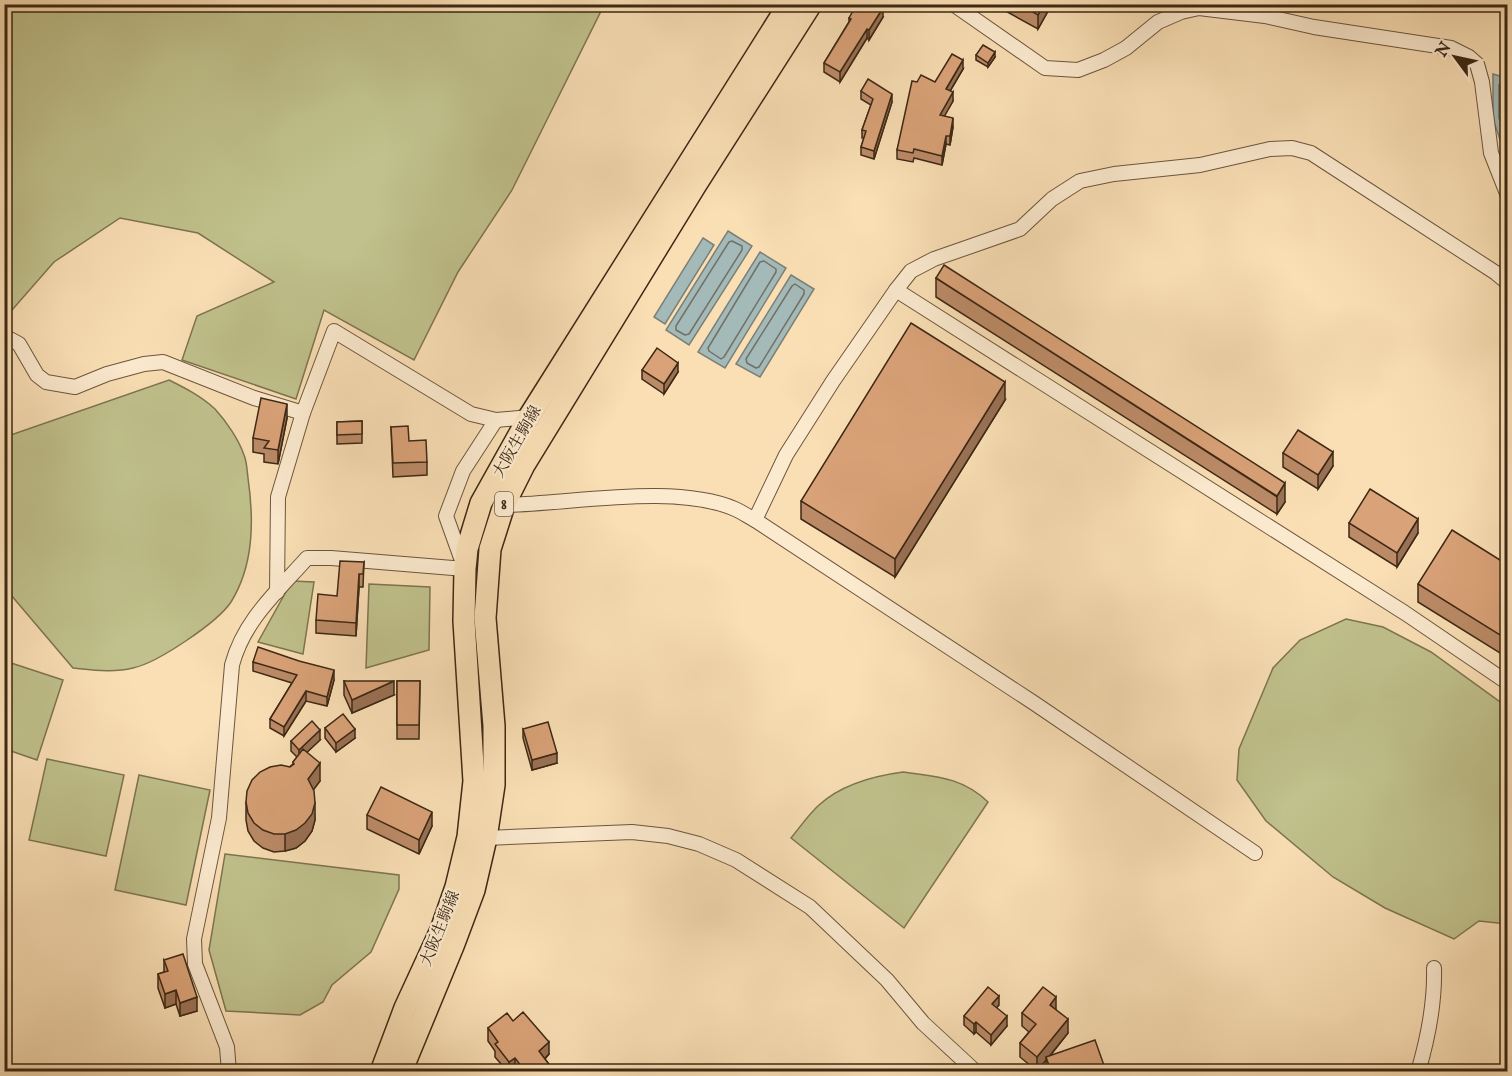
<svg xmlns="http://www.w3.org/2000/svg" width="1512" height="1076" font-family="'IM FELL English','Noto Serif JP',serif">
	<rect width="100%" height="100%" fill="#fadfb5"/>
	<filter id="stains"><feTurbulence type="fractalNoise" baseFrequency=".00333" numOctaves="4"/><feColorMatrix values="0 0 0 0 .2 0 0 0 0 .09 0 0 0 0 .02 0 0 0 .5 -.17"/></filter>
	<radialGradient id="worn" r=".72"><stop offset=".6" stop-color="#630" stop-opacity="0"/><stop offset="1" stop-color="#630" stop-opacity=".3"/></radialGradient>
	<g fill="#c0c18c" stroke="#7e7450" stroke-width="1.5">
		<polygon points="5,4 604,4 604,5 512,190 458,272 414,360 324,310 296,399 182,360 197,316 274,282 198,233 120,218 54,262 5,318"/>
		<path d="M169 380C185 388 201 396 215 409 226 421 239 440 244 455 247 462 247 471 248 478 254 520 254 565 231 602 217 623 157 663 133 668 113 673 93 670 73 668L5 588V437Z"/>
		<polygon points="292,581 314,582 303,654 258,642"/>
		<polygon points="369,584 430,587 429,650 366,668"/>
		<polygon points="1346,619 1383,627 1431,652 1507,707 1507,924 1479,921 1454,939 1385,908 1333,877 1266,821 1237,780 1239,749 1273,668 1300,640"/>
		<polygon points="5,661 63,680 37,760 5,749"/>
		<polygon points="47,759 124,775 106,856 29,840"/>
		<path d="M903 772C937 777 962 777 988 802L904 928 791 838C800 827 809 814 819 805 842 784 873 776 903 772Z"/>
		<polygon points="139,775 210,790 186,905 115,890"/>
		<polygon points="225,854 399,875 399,889 371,952 332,985 323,1002 300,1015 226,1011 209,950"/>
	</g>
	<g fill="#a4bab9" stroke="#7b8077" stroke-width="1.5">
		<polygon points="1493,74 1507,78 1507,160 1493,119"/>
		<polygon points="728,231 752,246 689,345 666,330"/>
		<polygon points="703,238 714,245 665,324 654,317"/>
		<polygon points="760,252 786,268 725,368 698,352"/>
		<polygon points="791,275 814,289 760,377 736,364"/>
	</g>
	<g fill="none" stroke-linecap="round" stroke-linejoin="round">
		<g stroke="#707167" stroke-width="1.5">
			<polyline points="1508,83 1501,82 1499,85 1499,118 1508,143"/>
			<polygon points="732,241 742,246 742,250 689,334 685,335 676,330 676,326 729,242"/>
			<polygon points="764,261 776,269 776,272 724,357 721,359 709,351 708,348 760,262"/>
			<polygon points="795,284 804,290 804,294 759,367 756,368 747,363 746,359 792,286"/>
		</g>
		<defs>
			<g id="street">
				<polyline points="953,4 1045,68 1078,70 1104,60 1126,48 1158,22 1181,12 1199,8 1265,16 1314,27 1451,48 1469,57 1477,64 1482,82 1491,153 1508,196"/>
				<polyline points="896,290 1405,613 1508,683"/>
				<polyline points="4,336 19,344 37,375 46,382 75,387 107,374 144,364 163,362 254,398 303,413"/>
				<path d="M504 505C570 504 675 483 735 509 742 512 749 517 755 520L1034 703 1255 853"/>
				<polyline points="755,520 786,455 833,381 896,290 911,271 934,259 1020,229 1052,199 1080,181 1114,174 1200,165 1270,149 1292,148 1311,153 1496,273 1508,283"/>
				<polyline points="277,592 278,497 303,413 334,331 471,414 496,420 529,417"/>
				<polyline points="486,838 632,832 668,836 699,844 736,860 810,907 887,980 923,1023 976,1072"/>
				<path d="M229 1072 227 1047 195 964 194 939 219 818 232 665C244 620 277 592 307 558H331L465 569 446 516 463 471 496 420"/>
				<path d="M1418 1072C1428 1038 1435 1003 1434 968"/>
			</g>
			<g id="primary">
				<polyline points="381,1072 405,1008 441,930 456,887 468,837 474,781 464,621 465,569 467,549 481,503 529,417 789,4"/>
				<polyline points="401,1072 453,946 474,890 486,838 494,785 494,726 485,618 490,549 504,505 524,465 695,186 811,4"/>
			</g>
		</defs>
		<use href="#street" stroke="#6c563d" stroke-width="16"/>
		<use href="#primary" stroke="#3d2815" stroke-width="24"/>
		<use href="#street" stroke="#fceacf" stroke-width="14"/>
		<use href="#primary" stroke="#fadfb5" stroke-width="21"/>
	</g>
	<g fill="#bb8b67" stroke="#3d2815" stroke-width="1.5">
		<polygon points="1002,4 1052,4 1038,29 1002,9"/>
		<polygon points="883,17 869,40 867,38 840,82 824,72 824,63 849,22 849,18"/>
		<polygon points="976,55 995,57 988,67 976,60"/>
		<polygon points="963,69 950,91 953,101 944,116 953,127 950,145 946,144 942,165 914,158 913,162 897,159 897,150 917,82 935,82"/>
		<polygon points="861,91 892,102 874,159 861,155 861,147 864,138 862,138 862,130 871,105 861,99"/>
		<polygon points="936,278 1285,502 1277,514 936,297"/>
		<polygon points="642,370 678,372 664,394 642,379"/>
		<polygon points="1005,400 895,577 801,519 801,501"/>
		<polygon points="287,418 278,464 264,462 264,454 253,452 253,438"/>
		<polygon points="362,421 362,443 337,444 337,422"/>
		<polygon points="391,427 409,441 427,462 427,475 393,477"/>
		<polygon points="1283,453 1333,466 1318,489 1283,467"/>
		<polygon points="1349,523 1418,533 1397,567 1349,537"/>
		<polygon points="364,562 363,587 359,587 356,636 316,633 316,620 337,596"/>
		<polygon points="1508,565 1508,658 1418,602 1418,584"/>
		<polygon points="253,662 334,680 327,706 306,701 284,736 270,728 270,719 292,683 253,671"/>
		<polygon points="344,681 394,695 352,713 344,695"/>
		<polygon points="397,681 420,681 419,739 397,739"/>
		<polygon points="325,728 355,738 336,752 325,738"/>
		<polygon points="523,729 557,763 532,770 523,738"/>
		<polygon points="320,740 307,752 320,781 313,790 315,820 312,831 305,841 296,848 285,851 274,852 263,848 254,841 248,831 246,820 246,802 293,764 293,762 297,757 291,751 291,741"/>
		<polygon points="367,815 432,826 419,854 367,829"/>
		<polygon points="164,960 197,1011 180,1016 176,1004 165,1008 158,988 158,974 164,972"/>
		<polygon points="999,1005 996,1008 1007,1026 991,1045 976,1032 974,1034 964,1025 964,1016"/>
		<polygon points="1056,1010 1068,1033 1050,1056 1106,1071 1046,1071 1046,1060 1037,1071 1020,1057 1020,1043 1029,1032 1022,1026 1022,1013"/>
		<polygon points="488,1028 549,1054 545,1059 554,1071 507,1071 495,1057 495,1051 488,1041"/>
	</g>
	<g fill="#997154" stroke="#3d2815" stroke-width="1.5">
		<polygon points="1044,4 1052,4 1038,29 1038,15"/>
		<polygon points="883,8 883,17 869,40 869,30"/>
		<polygon points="867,29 867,38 840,82 840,72"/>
		<polygon points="995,52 995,57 988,67 988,63"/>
		<polygon points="963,60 963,69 946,98 946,89"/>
		<polygon points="953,92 953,101 940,124 940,115"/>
		<polygon points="892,94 892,102 874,159 874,151"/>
		<polygon points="953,118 953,127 950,145 950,136"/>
		<polygon points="946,136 946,144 942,165 942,156"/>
		<polygon points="678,363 678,372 664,394 664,384"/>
		<polygon points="1005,382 1005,400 895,577 895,559"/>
		<polygon points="287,404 287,418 278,464 278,450"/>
		<polygon points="1333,452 1333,466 1318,489 1318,475"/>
		<polygon points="1285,483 1285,502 1277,514 1277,496"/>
		<polygon points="1418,519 1418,533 1397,567 1397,553"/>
		<polygon points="359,574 359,587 356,636 356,623"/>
		<polygon points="334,670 334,680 327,706 327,697"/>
		<polygon points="394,681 394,695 352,713 352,700"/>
		<polygon points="306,691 306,701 284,736 284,727"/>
		<polygon points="355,729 355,738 336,752 336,743"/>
		<polygon points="320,730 320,740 299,760 299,750"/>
		<polygon points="557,753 557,763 532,770 532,760"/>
		<polygon points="320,763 320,781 308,797 308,779"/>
		<polygon points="315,803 315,820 312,831 305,841 296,848 285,851 285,834"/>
		<polygon points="432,812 432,826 419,854 419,840"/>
		<polygon points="176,990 176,1004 165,1008 165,994"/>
		<polygon points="999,996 999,1005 992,1013 992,1004"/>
		<polygon points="197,997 197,1011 180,1016 180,1003"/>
		<polygon points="1056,997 1056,1011 1050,1005"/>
		<polygon points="1007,1016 1007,1026 991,1045 991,1035"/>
		<polygon points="1068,1019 1068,1033 1047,1059 1046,1057 1046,1060 1037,1071 1037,1057"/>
		<polygon points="976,1022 976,1032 974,1034 974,1024"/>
		<polygon points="549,1042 549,1054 539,1064 539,1051"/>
		<polygon points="515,1058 515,1071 509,1071 509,1062"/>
	</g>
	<g fill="#daa278" stroke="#3d2815" stroke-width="1.5">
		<polygon points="857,4 878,4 883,8 869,30 867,29 840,72 824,63 851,19 849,18"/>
		<polygon points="1019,4 1044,4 1038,15"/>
		<polygon points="983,45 995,52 988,63 976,55"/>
		<polygon points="952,54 963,60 946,89 953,92 940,115 953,118 950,136 946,136 942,156 914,149 913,153 897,150 912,81 917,82 921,75 935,82"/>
		<polygon points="868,79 892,94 874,151 861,147 866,131 862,130 873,99 861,91"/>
		<polygon points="944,265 1285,483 1277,496 936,278"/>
		<polygon points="911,323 1005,382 895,559 801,501"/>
		<polygon points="657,348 678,363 664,384 642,370"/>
		<polygon points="261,398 287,404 278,450 264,448 269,441 253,438"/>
		<polygon points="362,421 362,434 337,435 337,422"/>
		<polygon points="408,426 409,441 426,440 427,462 393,463 391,427"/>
		<polygon points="1298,430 1333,452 1318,475 1283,453"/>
		<polygon points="1370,489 1418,519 1397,553 1349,523"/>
		<polygon points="1452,530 1508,565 1508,640 1418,584"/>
		<polygon points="340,561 364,562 363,574 359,574 356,623 316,620 318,594 337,596"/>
		<polygon points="258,647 299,661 334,670 327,697 306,691 284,727 270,719 297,675 253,662"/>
		<polygon points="344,681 394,681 352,700"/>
		<polygon points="397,681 420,681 419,725 397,725"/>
		<polygon points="343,714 355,729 336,743 325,728"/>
		<polygon points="312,721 320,730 299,750 291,741"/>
		<polygon points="548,722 557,753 532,760 523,729"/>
		<polygon points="303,749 320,763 308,779 314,791 315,803 312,814 305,823 296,830 285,834 274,834 263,830 254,823 248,813 246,802 247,791 252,780 260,772 270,767 281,765 290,767 294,764 293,762"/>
		<polygon points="381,787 432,812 419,840 367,815"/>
		<polygon points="183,954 197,997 180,1003 176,990 165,994 158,974 168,971 164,960"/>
		<polygon points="988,987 999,996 992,1004 1007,1016 991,1035 976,1022 974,1024 964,1016"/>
		<polygon points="1043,987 1056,997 1050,1005 1068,1019 1037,1057 1020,1043 1036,1024 1022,1013"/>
		<polygon points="523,1012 549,1042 539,1051 554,1071 531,1071 530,1070 529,1071 525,1071 515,1058 509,1062 495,1044 498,1042 488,1028 507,1013 513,1021"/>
		<polygon points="1095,1040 1106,1071 1051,1071 1046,1057"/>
	</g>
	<g text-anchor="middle" stroke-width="4.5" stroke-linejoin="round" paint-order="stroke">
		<rect fill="#fceacf" stroke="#76624d" stroke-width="1.5" x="495" y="492" width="18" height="24" rx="4.5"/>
		<g font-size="15" font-weight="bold" fill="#3d2815">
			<text x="504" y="509">8</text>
		</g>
		<g font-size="16" fill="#3d2815" stroke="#fceacf">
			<text transform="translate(516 441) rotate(-60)" y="6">大阪生駒線</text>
			<text transform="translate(439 928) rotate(-68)" y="6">大阪生駒線</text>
		</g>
	</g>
	<rect width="1512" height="1076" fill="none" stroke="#fadfb5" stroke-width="24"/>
	<rect x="6" y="6" width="1500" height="1064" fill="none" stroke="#3d2815" stroke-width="3"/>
	<rect x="12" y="12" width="1488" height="1052" fill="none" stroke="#3d2815" stroke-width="1.5"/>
	<g transform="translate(1455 57) rotate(303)" stroke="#fceacf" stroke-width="4.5" paint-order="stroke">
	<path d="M0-4.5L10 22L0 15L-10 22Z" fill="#3d2815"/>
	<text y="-9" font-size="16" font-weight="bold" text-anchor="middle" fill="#3d2815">N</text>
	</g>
	<rect width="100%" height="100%" filter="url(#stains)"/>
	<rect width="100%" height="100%" fill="url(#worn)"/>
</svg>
